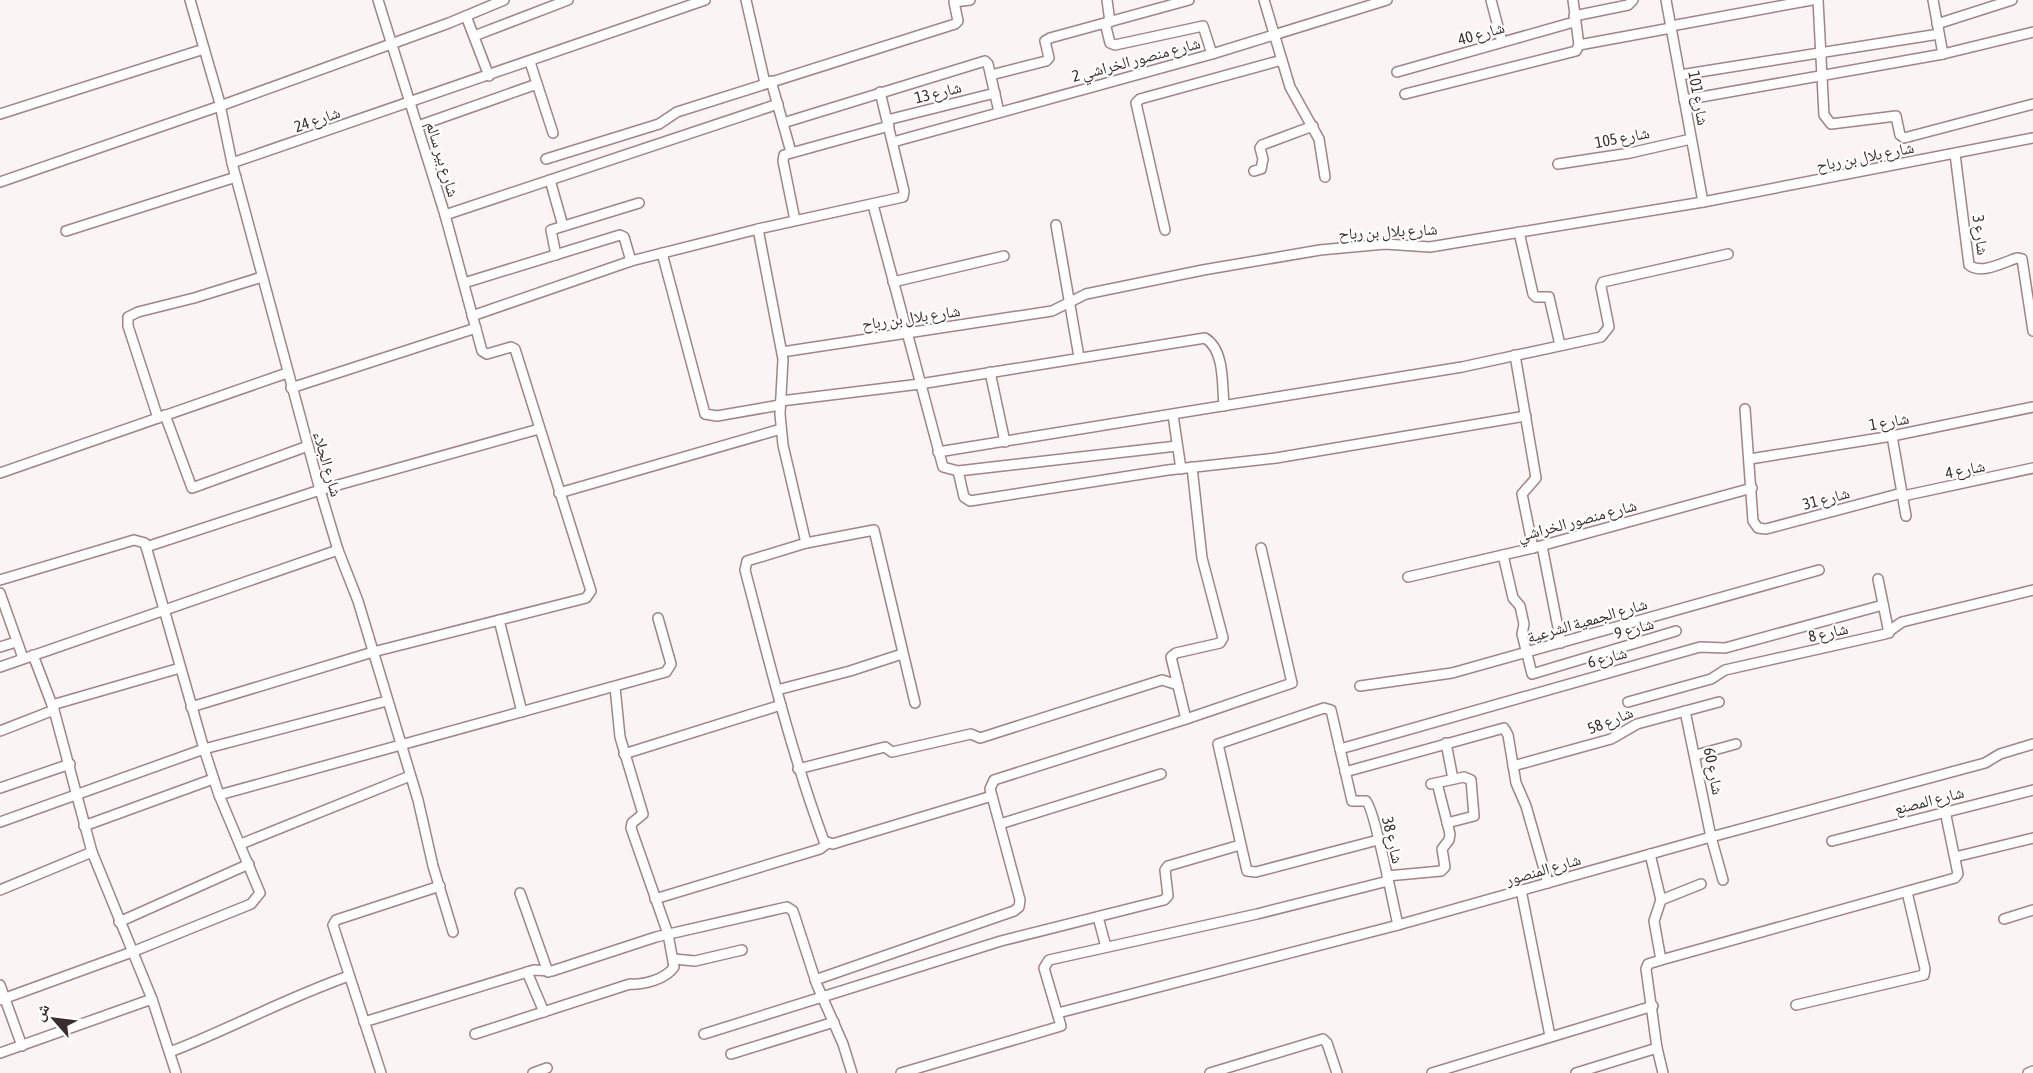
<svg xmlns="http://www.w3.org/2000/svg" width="2033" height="1073" font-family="'Asap Condensed','Noto Naskh Arabic',sans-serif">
	<rect width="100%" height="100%" fill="#fbf4f5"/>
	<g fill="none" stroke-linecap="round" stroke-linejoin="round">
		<defs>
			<g id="minor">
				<polyline points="190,0 219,100 232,163 320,490 338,550 358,601 418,800 433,866 453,932"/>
				<polyline points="746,0 765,83"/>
				<polyline points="1107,0 1110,22"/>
				<polyline points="1264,0 1290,87 1319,139 1325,177"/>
				<polyline points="1491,0 1502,42"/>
				<polyline points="1573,0 1579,45"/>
				<polyline points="1666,0 1703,202"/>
				<polyline points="1818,0 1824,115 1831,124 1896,116 1900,135 1904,138 2033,104"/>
				<polyline points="1933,0 1943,54"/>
				<polyline points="466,16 489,76"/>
				<polyline points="1574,16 1628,5 1633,0"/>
				<polyline points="1105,23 1110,43 1115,45 1203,26 1212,54"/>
				<polyline points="1937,24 2012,0"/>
				<polyline points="1671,26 1812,0"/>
				<polyline points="474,36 568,0"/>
				<polyline points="530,62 553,133"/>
				<polyline points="1397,72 1574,22"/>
				<polyline points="991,75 1046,61 1049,58 1045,41 1050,38 1189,0"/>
				<polyline points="1680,75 1939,34"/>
				<polyline points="771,81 791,152"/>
				<polyline points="1405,94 1576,51 1579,45 1671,28"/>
				<polyline points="1684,100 1943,54 2033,32"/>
				<polyline points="0,114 204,49"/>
				<polyline points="887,120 995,93"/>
				<polyline points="783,123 985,61 988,64 999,112"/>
				<polyline points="418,126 537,84"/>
				<polyline points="893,142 1212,54 1387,0"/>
				<path d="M1955 154 1969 265C1981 275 2004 262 2017 258L2022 259 2033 331"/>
				<polyline points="546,159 659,124 677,112 955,24 958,21 954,2 970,0"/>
				<polyline points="232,163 705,0"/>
				<polyline points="1558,164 1630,153 1691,139"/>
				<polyline points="1254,171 1261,169 1263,159 1260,148 1262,145 1313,126"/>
				<polyline points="550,180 563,226"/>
				<polyline points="0,182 220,106 449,23 504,0"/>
				<polyline points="873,205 943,467 958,471 1177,446"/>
				<polyline points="445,215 778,104"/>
				<polyline points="795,220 783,161 784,155 889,126"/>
				<polyline points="1056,225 1079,357"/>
				<polyline points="1165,230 1136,103 1140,99 1282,60"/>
				<polyline points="66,231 236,177"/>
				<polyline points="1519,232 1533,294 1536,297 1549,297 1560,345"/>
				<polyline points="662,253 705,414 717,416 780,405"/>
				<polyline points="556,255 551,230 639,203"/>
				<polyline points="893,282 1004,256"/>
				<polyline points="464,283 620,235 624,237 631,261"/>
				<polyline points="472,316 631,261 758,229"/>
				<polyline points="782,352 1052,311 1086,294 1203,270 1320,250 1385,244 1430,247 1703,202 2033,138"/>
				<polyline points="1515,355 1536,478 1522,494 1533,548"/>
				<polyline points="990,372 1005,442"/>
				<polyline points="291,388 476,328"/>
				<path d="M781 401 920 384 1205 338C1225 350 1222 385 1224 406"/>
				<polyline points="1745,409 1753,521 1758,528 1766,529 1902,493"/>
				<polyline points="165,415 192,488 308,446"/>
				<polyline points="1173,415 1181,469"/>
				<polyline points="158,418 128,326 128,317 138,312 194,298 262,277"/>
				<polyline points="1892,436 1906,516"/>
				<polyline points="938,452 1462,367 1601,337 1609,327 1601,287 1603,282 1728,254"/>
				<polyline points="1750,459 1892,436 2033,407"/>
				<polyline points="958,471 964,497 970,501 1168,470 1276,458 1526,416"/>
				<polyline points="0,473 287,373"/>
				<polyline points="559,493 781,429"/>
				<polyline points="1903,496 2033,468"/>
				<polyline points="806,543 783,445 780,414 783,359 758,229 903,197 904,191 880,92"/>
				<polyline points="1542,546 1561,643"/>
				<polyline points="146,547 320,490 539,429"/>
				<polyline points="1503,555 1513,598 1520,606 1524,624 1522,634 1532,674 1676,631"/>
				<polyline points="1408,577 1533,548 1752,488"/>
				<polyline points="1878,579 1889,633"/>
				<polyline points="0,580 134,540 145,543 204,749 219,795 260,893 251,904 132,952 0,1000"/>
				<polyline points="0,593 23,658"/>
				<polyline points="499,620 522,712"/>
				<polyline points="0,647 16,642"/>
				<polyline points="33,655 54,710 92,852 152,999 176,1073"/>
				<polyline points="0,667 338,550"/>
				<polyline points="1360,686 1452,673 1819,570"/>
				<polyline points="777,690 850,671 902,654"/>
				<polyline points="1628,702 1711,679 1725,670 1885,634 1902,622 2033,590"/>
				<polyline points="52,705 180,668"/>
				<polyline points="191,707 373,652 586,598 591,591 515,349 511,347 487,354 482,351 445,215 378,0"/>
				<polyline points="1685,711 1711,837 1723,880"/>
				<polyline points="1186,719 1292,683 1261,548"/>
				<polyline points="0,731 54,710"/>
				<polyline points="1446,743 1453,779"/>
				<polyline points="1340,749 1700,647 1725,648 1883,605"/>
				<polyline points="624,754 781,705"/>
				<polyline points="1696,755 1736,744"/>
				<polyline points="1513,766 1611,739 1637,724 1719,702"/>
				<polyline points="798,769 885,747 892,752 971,734 980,738 1162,680 1178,685"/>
				<polyline points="1345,772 1504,728 1508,735 1516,783 1526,806 1548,883"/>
				<polyline points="1431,784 1464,777 1471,780 1474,816 1447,823"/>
				<polyline points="0,788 70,764"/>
				<polyline points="219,795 666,672 671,664 658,618"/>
				<polyline points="992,796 990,789 994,780 1186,719 1171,657 1176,653 1220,643 1223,638 1202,558 1192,467"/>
				<polyline points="0,822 204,749 387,701"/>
				<polyline points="1000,824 1161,774"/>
				<polyline points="84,826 213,779"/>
				<path d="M1378 840 1256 872 1247 871 1218 744 1324 708 1331 710 1352 801H1366C1374 807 1394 908 1398 925"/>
				<polyline points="1832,841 2033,790"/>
				<polyline points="241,844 410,776"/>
				<polyline points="1650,854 1661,900 1654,921 1661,960 1648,964 1646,969 1657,1048 1663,1073"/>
				<polyline points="1955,857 2033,838"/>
				<polyline points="1387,876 1441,871 1445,867 1442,849 1449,840 1450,834 1437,783"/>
				<polyline points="0,890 92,852"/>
				<polyline points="1521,890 1550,1036"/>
				<polyline points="520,893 548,972"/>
				<polyline points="655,899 820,849 828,843"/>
				<polyline points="1661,900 1701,884"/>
				<polyline points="1098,917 1106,947"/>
				<polyline points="2004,919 2033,910"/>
				<polyline points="119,922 249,864"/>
				<polyline points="674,959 695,961 742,950"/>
				<polyline points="1661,960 1955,878 1958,874 1945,811"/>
				<polyline points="527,972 544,1012"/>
				<path d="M815 980 1014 911 1019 907 1020 900 992 796 839 842 833 844 824 841C791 752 769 661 745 570L747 561 806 543 874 530 915 703"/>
				<polyline points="0,985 22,1046"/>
				<polyline points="1796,1005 1924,975 1925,969 1907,892"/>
				<polyline points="1058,1013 1398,925 1711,837 1985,763 2000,754 2033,744"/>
				<polyline points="364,1022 534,970 552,971 656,937 787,907 793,911 817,985 843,1044 852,1073"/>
				<path d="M475 1034 630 984C644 985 666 979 674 967L668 934 631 828 632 823 643 814 620 737 615 687"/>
				<polyline points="704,1034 1001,941 1164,900 1168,896 1165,870 1168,866 1240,845"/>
				<path d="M170 1052C230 1029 288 997 349 976"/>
				<polyline points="0,1053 152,999"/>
				<polyline points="731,1054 834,1022"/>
				<polyline points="381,1073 333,925 336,920 440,886"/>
				<polyline points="533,1073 547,1068"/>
				<polyline points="901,1073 1061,1026 1044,968 1049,960 1257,914 1388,881"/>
				<polyline points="1210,1073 1323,1039 1327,1043 1337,1073"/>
				<polyline points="1432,1073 1653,1006"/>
				<polyline points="1576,1073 1657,1048"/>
				<polyline points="2028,1073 2033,1071"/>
			</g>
		</defs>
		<use href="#minor" stroke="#a18486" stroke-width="12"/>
		<use href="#minor" stroke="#fff" stroke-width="9"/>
	</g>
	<g text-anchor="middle" stroke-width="4.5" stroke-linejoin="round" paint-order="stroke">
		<g font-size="16" fill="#392d2e" stroke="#fff">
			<text transform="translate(1481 33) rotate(-16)" y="6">شارع 40</text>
			<text transform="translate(1136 59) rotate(-15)" y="6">شارع منصور الخراشي 2</text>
			<text transform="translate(938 92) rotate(-14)" y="6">شارع 13</text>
			<text transform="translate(1699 98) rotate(80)" y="6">شارع 101</text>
			<text transform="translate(317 119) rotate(-19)" y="6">شارع 24</text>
			<text transform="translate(1622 137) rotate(-11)" y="6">شارع 105</text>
			<text transform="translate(1865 156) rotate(-11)" y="6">شارع بلال بن رباح</text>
			<text transform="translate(443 159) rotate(73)" y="6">شارع بير سالم</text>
			<text transform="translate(1388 231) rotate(-3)" y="6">شارع بلال بن رباح</text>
			<text transform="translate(1981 235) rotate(83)" y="6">شارع 3</text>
			<text transform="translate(911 317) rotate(-8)" y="6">شارع بلال بن رباح</text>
			<text transform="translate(1889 421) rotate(-10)" y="6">شارع 1</text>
			<text transform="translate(328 464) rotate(74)" y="6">شارع الجلاء</text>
			<text transform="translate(1965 469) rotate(-11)" y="6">شارع 4</text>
			<text transform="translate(1826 498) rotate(-15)" y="6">شارع 31</text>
			<text transform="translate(1577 520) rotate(-15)" y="6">شارع منصور الخراشي</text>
			<text transform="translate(1587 620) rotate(-16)" y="6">شارع الجمعية الشرعية</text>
			<text transform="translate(1634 628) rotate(-16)" y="6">شارع 9</text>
			<text transform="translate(1828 632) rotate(-13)" y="6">شارع 8</text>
			<text transform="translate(1607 657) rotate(-15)" y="6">شارع 6</text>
			<text transform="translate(1610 720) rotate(-22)" y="6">شارع 58</text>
			<text transform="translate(1714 771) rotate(79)" y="6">شارع 60</text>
			<text transform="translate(1929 800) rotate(-14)" y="6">شارع المصنع</text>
			<text transform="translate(1393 840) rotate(77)" y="6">شارع 38</text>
			<text transform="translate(1543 869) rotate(-16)" y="6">شارع المنصور</text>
		</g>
	</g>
	<g transform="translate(54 1019) rotate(298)" stroke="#ffffff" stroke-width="4.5" paint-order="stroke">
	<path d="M0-4.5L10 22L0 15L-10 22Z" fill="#392d2e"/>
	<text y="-9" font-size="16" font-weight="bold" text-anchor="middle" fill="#392d2e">ش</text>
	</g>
</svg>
